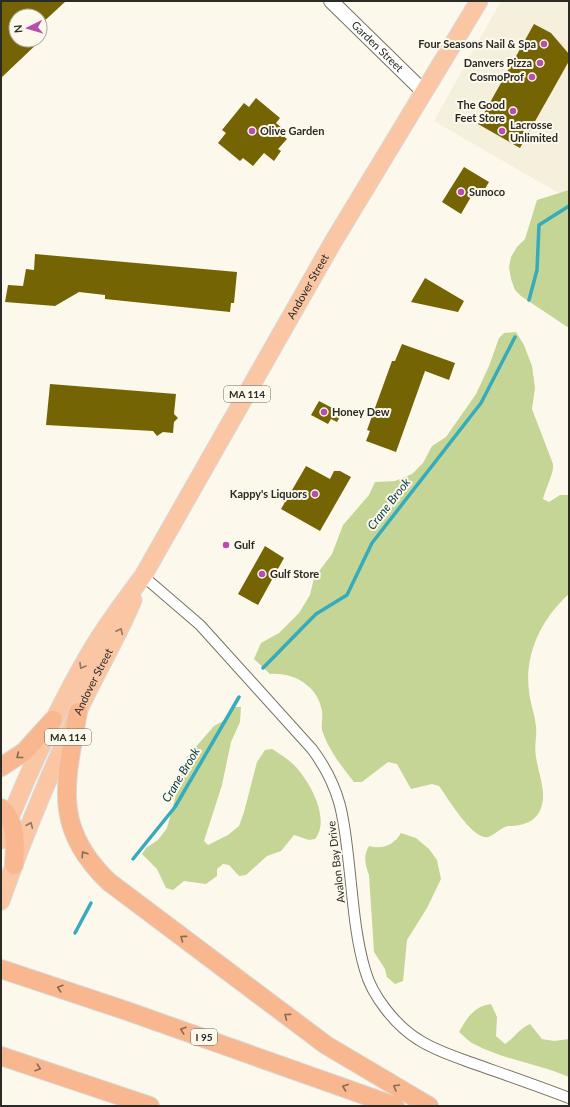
<svg xmlns="http://www.w3.org/2000/svg" width="570" height="1107" font-family="Lato,sans-serif">
	<rect width="100%" height="100%" fill="#fcf9ec"/>
	<polygon fill="#f4f0db" points="501,1 569,2 569,199 434,121"/>
	<g fill="#c4d596">
		<polygon points="569,190 569,328 521,296 515,290 511,279 509,267 511,257 517,247 525,239 537,200"/>
		<path d="M516 332 524 345 532 366 535 388 532 409 553 464C554 474 546 487 543 499L549 502 560 495H569V594C542 618 524 654 529 691 530 703 535 715 536 727 537 737 534 747 536 757 538 772 546 790 542 805 538 821 524 826 509 826 502 826 495 835 488 837 472 840 448 798 439 786L432 784 411 789 397 764 388 762 362 782H354C342 767 328 749 322 730 321 724 323 717 322 711 318 687 295 672 270 674L254 659 261 643 279 633 299 613 310 595 314 578 332 554 343 525 369 495 375 482 395 481 412 474 423 463 432 446 446 437 476 394 489 366 499 338 504 333Z"/>
		<path d="M235 707H241L240 722 231 742 222 785 204 841 208 845 228 835 239 826 244 812 257 762 265 750 272 749C280 754 288 759 295 766 310 782 331 819 315 839L309 840 294 835 281 851 267 856 246 875 239 876 229 865 223 864 217 869V876L206 884 184 881 173 890 166 888 157 869 142 854 146 848 158 840 167 828 186 758 214 726 227 719Z"/>
		<path d="M401 833 416 838 429 849 437 860 441 879 427 908 407 940 403 981 395 984 387 977 385 969 374 952 369 875C365 864 363 855 369 846 382 850 394 845 401 833Z"/>
		<path d="M491 1004 497 1017 496 1036 505 1044C514 1038 519 1029 530 1024L542 1039 554 1041 569 1039V1077C539 1064 505 1060 476 1045 470 1043 464 1036 459 1032 467 1018 474 1006 491 1004Z"/>
	</g>
	<g fill="none" stroke-linecap="round" stroke-linejoin="round">
		<g stroke="#36abbb" stroke-width="3.5">
			<polyline points="529,300 537,270 539,225 569,206"/>
			<polyline points="263,668 316,614 347,595 372,543 481,403 515,337"/>
			<polyline points="133,859 175,807 239,697"/>
			<polyline points="75,933 91,903"/>
		</g>
	</g>
	<g fill="#756403">
		<polygon points="1,1 66,1 40,25 40,16 16,16 16,40 41,40 1,78"/>
		<polygon points="534,24 551,33 569,54 569,61 520,148 478,124"/>
		<polygon points="256,98 280,118 276,123 283,129 280,133 287,139 278,149 281,151 274,161 264,153 253,166 243,158 240,161 218,143 226,133 222,130 244,103 249,107"/>
		<polygon points="464,167 489,182 482,194 475,190 461,214 442,202"/>
		<polygon points="35,254 237,272 234,303 231,303 230,312 105,299 105,295 79,292 55,306 5,302 8,285 23,286 26,269 34,270"/>
		<polygon points="425,278 464,301 458,312 411,302"/>
		<polygon points="402,344 455,363 449,380 425,371 396,452 366,441 370,431 367,430 392,361 395,361"/>
		<polygon points="50,384 176,394 174,414 178,418 174,422 173,433 163,432 157,436 153,431 46,425"/>
		<polygon points="319,401 342,413 337,422 331,419 328,424 311,415"/>
		<polygon points="306,466 330,479 334,471 340,471 351,477 320,531 281,509"/>
		<polygon points="265,546 284,558 258,605 238,594"/>
	</g>
	<g fill="none" stroke-linecap="round" stroke-linejoin="round">
		<defs>
			<path id="minor" d="M143 576 200 625 312 749C341 788 344 817 349 865 353 900 355 936 365 970 372 996 396 1026 419 1040 436 1051 456 1057 475 1064 506 1075 538 1086 569 1098"/>
			<g id="secondary">
				<path id="s1" d="M331 1 424 92"/>
			</g>
			<g id="trunk">
				<path id="s2" d="M1 840C28 773 57 707 94 646 109 621 126 599 143 576L333 242 479 1"/>
				<path id="s3" d="M1 901C23 837 50 774 78 712 95 674 117 639 133 600"/>
			</g>
			<g id="motorway">
				<path d="M78 712C66 782 51 827 109 882L326 1045 429 1106"/>
				<polyline points="1,767 24,752 53,720"/>
				<path d="M1 808C18 823 15 845 14 865"/>
				<polyline points="1,969 127,1011 395,1106"/>
				<polyline points="1,1056 150,1106"/>
			</g>
		</defs>
		<use href="#minor" stroke="#757266" stroke-width="12"/>
		<use href="#secondary" stroke="#757266" stroke-width="16"/>
		<use href="#trunk" stroke="#d9d9d8" stroke-width="19"/>
		<use href="#motorway" stroke="#d9d9d8" stroke-width="20"/>
		<use href="#minor" stroke="#fff" stroke-width="10"/>
		<use href="#secondary" stroke="#fff" stroke-width="14"/>
		<use href="#trunk" stroke="#fac6a4" stroke-width="17"/>
		<use href="#motorway" stroke="#f8b78e" stroke-width="18"/>
	</g>
	<defs><path id="oneway-chevron" d="M-2-3.5L2.5 0L-2 3.5" fill="none" stroke-width="1.6" stroke-linecap="round" stroke-linejoin="round"/></defs>
	<g stroke="#927864">
		<use href="#oneway-chevron" transform="translate(120 631) rotate(-64)"/>
		<use href="#oneway-chevron" transform="translate(82 666) rotate(120)"/>
		<use href="#oneway-chevron" transform="translate(30 825) rotate(-67)"/>
	</g>
	<g stroke="#876954">
		<use href="#oneway-chevron" transform="translate(19 756) rotate(142)"/>
		<use href="#oneway-chevron" transform="translate(84 854) rotate(-123)"/>
		<use href="#oneway-chevron" transform="translate(183 938) rotate(-143)"/>
		<use href="#oneway-chevron" transform="translate(60 988) rotate(-162)"/>
		<use href="#oneway-chevron" transform="translate(287 1016) rotate(-143)"/>
		<use href="#oneway-chevron" transform="translate(183 1030) rotate(-161)"/>
		<use href="#oneway-chevron" transform="translate(38 1068) rotate(19)"/>
		<use href="#oneway-chevron" transform="translate(345 1087) rotate(-160)"/>
		<use href="#oneway-chevron" transform="translate(396 1087) rotate(-150)"/>
	</g>
	<g fill="#b64daf" stroke="#fcf9ec" stroke-width="1.5">
		<circle cx="544" cy="44" r="4"/>
		<circle cx="540" cy="63" r="4"/>
		<circle cx="532" cy="77" r="4"/>
		<circle cx="513" cy="111" r="4"/>
		<circle cx="252" cy="131" r="4"/>
		<circle cx="502" cy="131" r="4"/>
		<circle cx="461" cy="192" r="4"/>
		<circle cx="324" cy="412" r="4"/>
		<circle cx="315" cy="494" r="4"/>
		<circle cx="226" cy="545" r="4"/>
		<circle cx="262" cy="574" r="4"/>
	</g>
	<g text-anchor="middle" stroke-width="4" stroke-linejoin="round" paint-order="stroke">
		<g fill="#fcf9ec" stroke="#6a6861" stroke-width="1">
			<rect x="224" y="386" width="46" height="16" rx="3"/>
			<rect x="45" y="729" width="46" height="16" rx="3"/>
			<rect x="191" y="1029" width="26" height="16" rx="3"/>
		</g>
		<g font-size="10" font-weight="bold" fill="#2b2a25">
			<text x="247" y="398">MA 114</text>
			<text x="68" y="741">MA 114</text>
			<text x="204" y="1041">I 95</text>
		</g>
		<g font-size="11" font-weight="bold" fill="#2b2a25" stroke="#fcf9ec" text-anchor="start">
			<text x="536" y="48" text-anchor="end">Four Seasons Nail &amp; Spa</text>
			<text x="532" y="67" text-anchor="end">Danvers Pizza</text>
			<text x="524" y="81" text-anchor="end">CosmoProf</text>
			<text x="505" y="109" text-anchor="end">The Good<tspan x="505" dy="13">Feet Store</tspan></text>
			<text x="510" y="129">Lacrosse<tspan x="510" dy="13">Unlimited</tspan></text>
			<text x="260" y="135">Olive Garden</text>
			<text x="469" y="196">Sunoco</text>
			<text x="332" y="416">Honey Dew</text>
			<text x="307" y="498" text-anchor="end">Kappy's Liquors</text>
			<text x="234" y="549">Gulf</text>
			<text x="270" y="578">Gulf Store</text>
		</g>
		<g font-size="11" fill="#2b2a25" stroke="#fcf9ec">
			<text dy="4" stroke="none"><textPath href="#s1" startOffset="65">Garden Street</textPath></text>
			<text dy="4" stroke="none"><textPath href="#s2" startOffset="634">Andover Street</textPath></text>
			<text dy="4" stroke="none"><textPath href="#s3" startOffset="238">Andover Street</textPath></text>
			<text transform="translate(336 862) rotate(-97)" y="4">Avalon Bay Drive</text>
		</g>
		<g font-size="12" font-style="italic" fill="#0c4047" stroke="#fcf9ec">
			<text transform="translate(389 504) rotate(-52)" y="4">Crane Brook</text>
			<text transform="translate(181 775) rotate(-59)" y="4">Crane Brook</text>
		</g>
	</g>
	<rect width="570" height="1107" fill="none" stroke="#2b2a25" stroke-width="4"/>
	<g transform="translate(28 28) rotate(265)"><circle r="19" fill="#fcf9ec" stroke="#a8a69c"/>
	<path d="M0-3L7 15L0 10L-7 15Z" fill="#b64daf"/>
	<text y="-6" font-size="11" font-weight="bold" text-anchor="middle" fill="#2b2a25">N</text>
	</g>
</svg>
